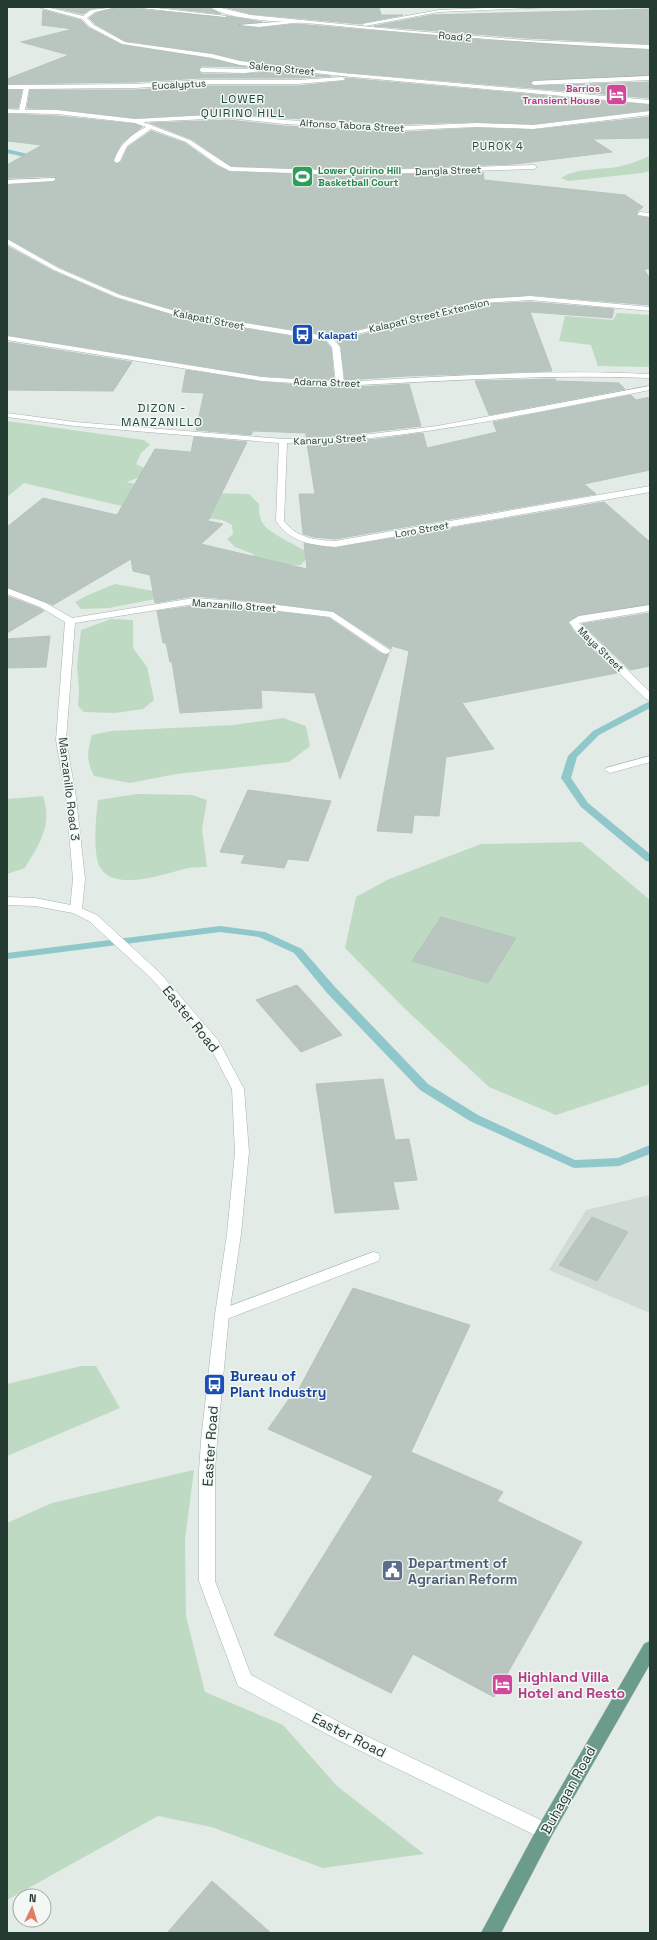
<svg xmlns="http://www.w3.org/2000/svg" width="657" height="1940" font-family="'Space Grotesk',sans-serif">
	<rect width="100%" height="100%" fill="#e3ebe7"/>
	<polygon fill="#d1dbd5" points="650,1195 650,1313 549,1270 586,1210"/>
	<g fill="#bedac3">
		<path d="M650 156V171L642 173 568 181 561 178C576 168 599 170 617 167 629 165 639 160 650 156Z"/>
		<polygon points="617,313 650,315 650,367 598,366 591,345 559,341 565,316 613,320"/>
		<path d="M7 421 144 440 150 445 141 453 136 464 152 472 127 482 169 492 249 494 259 504C259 509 259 515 261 520 265 533 298 545 310 554L301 565 274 566 256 560 253 554 235 547 227 539 233 534 232 525 222 520 126 507 24 483 7 497Z"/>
		<polygon points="115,584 176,595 109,608 81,609 75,602 88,595"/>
		<polygon points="111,619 133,620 133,648 147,667 154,700 143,709 115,713 84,712 78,706 79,690 77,666 81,630"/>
		<path d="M283 718 306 726 310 746 289 762 176 774 130 783 94 776C86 759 87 753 92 735L111 731 234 725Z"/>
		<path d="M137 794 192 795 207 800 202 829 207 867C201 867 194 867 188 868 167 873 117 892 101 869 92 856 96 816 98 800Z"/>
		<path d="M43 796C53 826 39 844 25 868L7 874V799Z"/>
		<polygon points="581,842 650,900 650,1084 556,1115 489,1087 403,1007 345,948 356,897 387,880 481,844"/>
		<polygon points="81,1366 96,1366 120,1408 7,1456 7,1384"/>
		<polygon points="194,1470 185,1540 186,1616 205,1692 283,1725 337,1786 424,1854 323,1868 211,1827 158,1816 7,1900 7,1523 52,1503"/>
	</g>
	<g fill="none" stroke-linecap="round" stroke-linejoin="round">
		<g fill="#90c7cb" fill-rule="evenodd">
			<polygon points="7,149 40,157 41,158 38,160 7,153"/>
			<polygon points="650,701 650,708 599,735 577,757 571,778 588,803 650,854 650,862 646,861 581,807 561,778 568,756 593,731"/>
			<polygon points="220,926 265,932 302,949 335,987 428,1084 478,1115 575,1160 618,1158 650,1145 650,1154 619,1166 574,1168 470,1121 420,1090 327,993 294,953 259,937 220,932 7,959 7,953"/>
		</g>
	</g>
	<g fill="#b8c6bf" stroke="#b6c4bd">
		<polygon points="52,7 104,7 91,9 83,14"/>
		<polygon points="118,7 225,18 228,16 262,22 238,25 259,28 297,24 483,40 650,50 650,75 534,80 530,83 534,86 650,82 650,98 342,72 240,60 212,53 125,41 95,24 89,18 96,13"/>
		<polygon points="161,7 209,7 221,14"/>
		<polygon points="224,7 379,7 381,15 403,15 362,23 361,24 251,14"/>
		<polygon points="650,9 650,44 526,38 374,26 432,15"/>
		<polygon points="43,10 81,20 89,28 122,45 212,59 247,67 202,66 198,70 202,74 245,74 278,71 331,76 297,78 202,78 134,82 7,84 7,79 69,55 21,42 73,29 42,25"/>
		<polygon points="345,78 650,105 650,110 533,124 477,122 406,124 284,118 229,113 135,118 57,109 27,108 30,90 134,90 202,86 297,86 345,81"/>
		<polygon points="7,90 22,90 18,108 7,108"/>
		<polygon points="7,114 57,116 135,124 142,127 121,144 113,160 116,164 121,162 128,147 151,131 185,143 217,166 230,172 349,176 483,172 484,180 625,195 643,207 637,212 637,216 650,218 650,269 644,269 650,279 650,305 530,295 484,298 332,336 182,312 121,294 59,267 7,238 7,185 53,182 56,180 55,176 7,178 7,165 42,145 7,141"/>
		<polygon points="650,117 650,138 592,139 612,152 515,164 349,170 231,166 191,139 150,123 229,120 284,126 406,132 477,128 533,130"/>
		<polygon points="7,246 53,271 115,298 181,318 326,342 331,348 334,380 262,376 7,335"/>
		<polygon points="530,302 614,309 612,318 530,312 552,371 407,376 345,380 341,347 337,341 484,304"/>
		<polygon points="7,342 132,362 113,391 7,390"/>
		<polygon points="186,370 262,382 340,388 409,384 421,426 337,436 306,437 306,433 253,431 251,435 196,430 204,393 182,392"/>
		<polygon points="555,379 556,381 619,383 625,389 489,415 475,381"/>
		<polygon points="631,395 636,400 650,397 650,470 584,484 596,494 335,539 314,537 303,534 299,494 315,494 307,444 379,439 423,433 427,448 497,432 493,422"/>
		<polygon points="194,437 247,442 208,521 223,524 201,544 307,569 304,543 335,548 604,502 650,542 650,604 579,615 568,622 573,630 617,673 462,703 494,749 446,757 439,816 414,815 412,833 377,831 409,651 392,646 391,649 333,611 262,602 194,596 155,603 150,575 133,571 131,559 53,605 7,587 7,527 43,498 117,515 155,449 191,452"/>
		<polygon points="7,596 39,608 44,611 7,633"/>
		<polygon points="194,606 262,610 329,618 382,654 389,654 340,779 315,693 261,690 262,708 180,713 172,662 170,662 166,643 163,643 157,611"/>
		<polygon points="650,613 650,666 630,670 582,624"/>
		<polygon points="50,636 46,667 7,668 7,639"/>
		<polygon points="248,790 331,801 308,861 288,859 284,868 241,863 245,855 220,852"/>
		<polygon points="441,917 516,938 488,983 412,961"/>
		<polygon points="297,985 342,1035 301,1052 256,1000"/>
		<polygon points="383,1079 395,1140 409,1139 417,1180 393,1182 399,1209 335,1213 316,1084"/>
		<polygon points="592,1217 628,1232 597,1281 559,1265"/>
		<polygon points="353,1288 470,1325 411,1452 503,1492 497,1501 582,1542 494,1697 413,1654 391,1693 274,1635 373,1476 268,1429 289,1399 293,1400"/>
		<polygon points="212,1881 271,1933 167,1933"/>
	</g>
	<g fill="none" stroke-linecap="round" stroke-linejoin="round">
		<defs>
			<g id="lane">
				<polygon points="300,20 302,22 259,27 239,25"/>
				<polygon points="277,66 279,69 245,73 202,72 199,70 202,68 245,69"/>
				<polygon points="7,85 27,85 30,87 27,89 7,89"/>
				<polygon points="55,178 55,180 53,181 7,184 7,180"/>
				<polygon points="650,756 650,762 610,773 605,770 606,768"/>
				<polygon points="373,1252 378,1253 380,1257 378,1261 227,1319 222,1321 217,1319 215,1315 217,1311"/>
			</g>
			<g id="street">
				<polygon points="38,7 46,7 83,16 91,10 117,7 95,12 87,18 94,25 125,42 212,54 240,61 342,73 650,100 650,104 342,76 240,65 212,58 122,44 90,27 82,19"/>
				<polygon points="131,7 148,7 227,16 225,17"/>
				<path d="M210 7H217L251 15 402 30 526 40 650 45V49C538 44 428 35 317 24 289 21 232 22 210 7Z"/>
				<polygon points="510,7 553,7 439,12 365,26 362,24 439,10"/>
				<polygon points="650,76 650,80 534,85 531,83 534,81"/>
				<path d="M343 77 345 80 297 84H202L134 88 29 89 25 110H57L135 119 229 114 284 120 406 126 477 123 533 125 650 111V115L533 129 477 127 406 130 284 124 229 118 143 122 190 140 231 167 349 171 534 165 537 167 534 169 349 175 230 171 218 165 186 142 151 129 127 146 120 161 117 163 114 161C119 144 131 135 146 127L135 123 57 114 7 113V109L19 110 24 87 27 85 134 84 202 80H297Z"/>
				<polygon points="640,212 650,213 650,217 638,215 638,213"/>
				<polygon points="530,296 650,307 650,311 530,300 484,303 329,341 325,339 484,299"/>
				<polygon points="7,336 262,377 340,382 344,384 340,386 262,381 7,340"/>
				<path d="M650 386V390C530 413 410 441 287 443L284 521C297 538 315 540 335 541L650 486V492L335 547C311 545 290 542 276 521L279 443 75 426 7 417V413L75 422 283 439 337 438 437 426Z"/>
				<polygon points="7,588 46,603 72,618 194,598 262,603 333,612 391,651 386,654 383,653 330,617 262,609 194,604 75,623 66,740 76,797 85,879 82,910 76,914 70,910 73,879 66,797 56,740 65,622 40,607 7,594"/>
				<polygon points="650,605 650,611 579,623 650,692 650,700 646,699 574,629 569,622 579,616"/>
			</g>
			<g id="secondary">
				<path d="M7 239 58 268 120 295 182 313 332 337 340 347 344 382C446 376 548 369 650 374V378C547 374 443 381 340 386L336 384 332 347 327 341 181 317 116 297 54 270 7 244Z"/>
				<polygon points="7,897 35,898 76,906 97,915 160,973 218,1040 244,1089 249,1152 241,1234 229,1315 217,1441 215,1471 215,1581 251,1675 352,1729 551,1825 554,1831 551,1837 545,1840 539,1837 340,1741 238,1686 199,1581 199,1471 201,1441 215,1315 227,1234 235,1152 232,1089 209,1045 152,979 89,921 73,913 35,906 7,905"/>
			</g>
			<polygon id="primary" points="650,1641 650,1664 551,1837 501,1933 481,1933 539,1825 644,1644"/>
		</defs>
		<use href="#lane" stroke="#a6b3ad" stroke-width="1"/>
		<use href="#street" stroke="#a6b3ad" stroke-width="1"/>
		<use href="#secondary" stroke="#a2b6ad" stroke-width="1"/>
		<use href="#primary" stroke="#c2c8c6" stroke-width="1"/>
		<use href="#lane" fill="#fff" fill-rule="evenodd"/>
		<use href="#street" fill="#fff" fill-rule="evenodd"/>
		<use href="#secondary" fill="#fff" fill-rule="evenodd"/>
		<use href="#primary" fill="#6b9c8b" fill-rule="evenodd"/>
	</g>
	<defs>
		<symbol id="hotel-square" viewBox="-11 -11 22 22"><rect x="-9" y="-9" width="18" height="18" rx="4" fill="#d1479c" stroke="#f3f8f5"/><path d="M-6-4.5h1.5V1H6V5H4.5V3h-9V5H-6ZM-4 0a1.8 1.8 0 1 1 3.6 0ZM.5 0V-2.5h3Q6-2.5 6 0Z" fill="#fff"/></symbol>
		<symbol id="stadium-square" viewBox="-11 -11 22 22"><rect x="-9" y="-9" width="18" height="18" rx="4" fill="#2e9e5b" stroke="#f3f8f5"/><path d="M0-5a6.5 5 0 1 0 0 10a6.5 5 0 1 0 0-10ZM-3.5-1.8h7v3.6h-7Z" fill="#fff"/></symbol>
		<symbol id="bus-square" viewBox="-11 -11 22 22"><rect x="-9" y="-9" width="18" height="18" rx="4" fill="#1a4fb4" stroke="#f3f8f5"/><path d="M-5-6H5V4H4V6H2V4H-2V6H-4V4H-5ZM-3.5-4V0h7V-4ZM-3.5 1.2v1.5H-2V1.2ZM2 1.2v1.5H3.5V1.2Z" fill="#fff"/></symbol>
		<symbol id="civic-square" viewBox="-11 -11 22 22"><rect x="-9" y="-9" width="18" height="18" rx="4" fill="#5c6f8a" stroke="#f3f8f5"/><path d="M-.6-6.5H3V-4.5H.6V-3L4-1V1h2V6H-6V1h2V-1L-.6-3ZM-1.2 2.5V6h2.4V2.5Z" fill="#fff"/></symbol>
	</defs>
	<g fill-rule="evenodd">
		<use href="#hotel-square" x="604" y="82" width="25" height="25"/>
		<use href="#stadium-square" x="290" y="164" width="25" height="25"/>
		<use href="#bus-square" x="290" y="322" width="25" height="25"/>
		<use href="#bus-square" x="202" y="1372" width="25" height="25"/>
		<use href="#civic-square" x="380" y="1558" width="25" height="25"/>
		<use href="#hotel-square" x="490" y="1672" width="25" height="25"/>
	</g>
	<g text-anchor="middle" stroke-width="3" stroke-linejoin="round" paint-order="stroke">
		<g font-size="10" fill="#243b32" stroke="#f3f8f5">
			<text transform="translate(455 36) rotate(5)" y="4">Road 2</text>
			<text transform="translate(282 68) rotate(6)" y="4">Saleng Street</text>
			<text transform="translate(179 84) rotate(-3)" y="4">Eucalyptus</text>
			<text transform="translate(352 125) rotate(3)" y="4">Alfonso Tabora Street</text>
			<text transform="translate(448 170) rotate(-2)" y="4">Dangla Street</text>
			<text transform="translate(429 315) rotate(-13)" y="4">Kalapati Street Extension</text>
			<text transform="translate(209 319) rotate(11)" y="4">Kalapati Street</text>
			<text transform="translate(327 382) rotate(2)" y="4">Adarna Street</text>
			<text transform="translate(330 439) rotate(-3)" y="4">Kanaryu Street</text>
			<text transform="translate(422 529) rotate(-10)" y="4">Loro Street</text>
			<text transform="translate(234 605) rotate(4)" y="4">Manzanillo Street</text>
			<text transform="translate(601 649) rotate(44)" y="4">Maya Street</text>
		</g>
		<g font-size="10" font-weight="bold" fill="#b23c85" stroke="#f3f8f5" text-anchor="end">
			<text x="600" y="92">Barrios<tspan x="600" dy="12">Transient House</tspan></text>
		</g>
		<g font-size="10" font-weight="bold" fill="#27864d" stroke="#f3f8f5" text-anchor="start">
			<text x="318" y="174">Lower Quirino Hill<tspan x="318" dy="12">Basketball Court</tspan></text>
		</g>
		<g font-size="10" font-weight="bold" fill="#164399" stroke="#f3f8f5" text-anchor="start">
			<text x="318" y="339">Kalapati</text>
		</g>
		<g font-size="11" letter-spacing="1" fill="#224b3d" stroke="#f3f8f5">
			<text x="498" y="150">PUROK 4</text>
		</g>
		<g font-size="12" letter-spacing="1" fill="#224b3d" stroke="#f3f8f5">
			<text x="243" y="103">LOWER<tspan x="243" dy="14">QUIRINO HILL</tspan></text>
			<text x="162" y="412">DIZON -<tspan x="162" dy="14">MANZANILLO</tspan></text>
		</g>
		<g font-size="12" fill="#243b32" stroke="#f3f8f5">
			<text transform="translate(69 789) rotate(83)" y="4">Manzanillo Road 3</text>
		</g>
		<g font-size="14" fill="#243b32" stroke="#f3f8f5">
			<text transform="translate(191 1019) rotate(51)" y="5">Easter Road</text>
			<text transform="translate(210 1446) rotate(-86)" y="5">Easter Road</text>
			<text transform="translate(349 1735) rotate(27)" y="5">Easter Road</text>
			<text transform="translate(568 1790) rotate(-61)" y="5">Buhagan Road</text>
		</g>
		<g font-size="14" font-weight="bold" fill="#164399" stroke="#f3f8f5" text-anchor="start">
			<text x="230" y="1381">Bureau of<tspan x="230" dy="16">Plant Industry</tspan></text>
		</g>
		<g font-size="14" font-weight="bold" fill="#4e5e75" stroke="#f3f8f5" text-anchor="start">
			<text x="408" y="1568">Department of<tspan x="408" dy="16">Agrarian Reform</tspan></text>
		</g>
		<g font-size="14" font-weight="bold" fill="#b23c85" stroke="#f3f8f5" text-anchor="start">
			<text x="518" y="1682">Highland Villa<tspan x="518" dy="16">Hotel and Resto</tspan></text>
		</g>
	</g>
	<rect width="657" height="1940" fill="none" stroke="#243b32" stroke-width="16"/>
	<g transform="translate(32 1908) rotate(4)"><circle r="19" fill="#f3f8f5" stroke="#a0aca7"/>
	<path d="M0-3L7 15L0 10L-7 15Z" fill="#e57a67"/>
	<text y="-6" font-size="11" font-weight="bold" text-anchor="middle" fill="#243b32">N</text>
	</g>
</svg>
